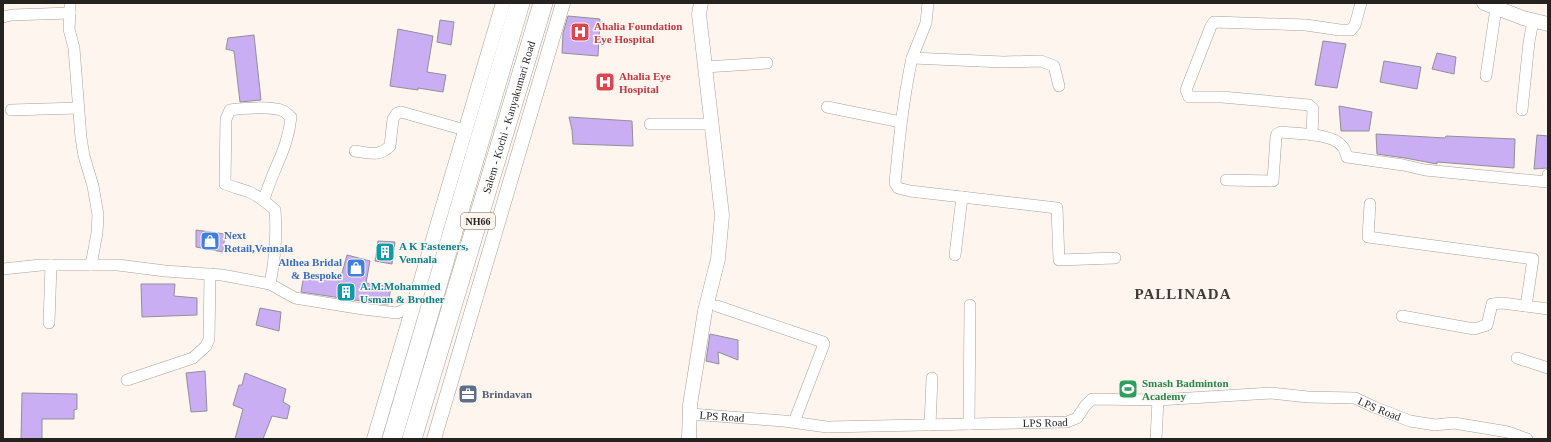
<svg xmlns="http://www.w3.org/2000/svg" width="1551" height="442" font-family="'Times New Roman',serif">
	<rect width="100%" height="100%" fill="#fef5ef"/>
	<g fill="#c9aef3" stroke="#928f97">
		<polygon points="568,16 600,19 598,56 562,53 563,33"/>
		<polygon points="440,20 454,22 451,45 437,42"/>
		<polygon points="398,29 433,36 427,72 446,75 443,92 418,88 418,90 390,86"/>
		<polygon points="254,35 261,100 240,102 234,51 226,49 228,38"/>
		<polygon points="1323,41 1346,44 1337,88 1315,85"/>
		<polygon points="1437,53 1456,57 1454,74 1432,69"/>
		<polygon points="1384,61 1421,67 1417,89 1380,82"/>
		<polygon points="1339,106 1372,112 1369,131 1341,131"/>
		<polygon points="569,117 632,121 633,146 573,144 572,130"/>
		<polygon points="1376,134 1445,138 1446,136 1515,139 1514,168 1437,162 1437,164 1405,158 1377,154"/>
		<polygon points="1537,135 1548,136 1548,168 1534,169"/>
		<polygon points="196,230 225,234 223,252 196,247"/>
		<polygon points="378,241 395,242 392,264 375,261"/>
		<polygon points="347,255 370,261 366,283 391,287 388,305 301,292 304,274 340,280"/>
		<polygon points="141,284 175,284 174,296 197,298 197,315 142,317"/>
		<polygon points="260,308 281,312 279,331 256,325"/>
		<polygon points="710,334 738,340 738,360 718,352 719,364 706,361"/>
		<polygon points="205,371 207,411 191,412 186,373"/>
		<polygon points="245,373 286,389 283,402 290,406 287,419 272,416 263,439 235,439 243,409 233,405 239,385 242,385"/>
		<polygon points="22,393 77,394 77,409 74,410 74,419 42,419 42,439 21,439"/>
	</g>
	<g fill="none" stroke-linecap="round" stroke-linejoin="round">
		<defs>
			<g id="minor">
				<polyline points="928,3 926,23 912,58 1003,62 1041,61 1054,66 1059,86"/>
				<polyline points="70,13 69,29 74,48 81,138 84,156 93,186 98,215 97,233 91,265"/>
				<polyline points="3,17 12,15 70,13 70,3"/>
				<path d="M912 58C903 100 899 141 895 183L898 188 910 191 1057 208 1059 260 1115 258"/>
				<polyline points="705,67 767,63"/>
				<polyline points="1486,76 1496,8"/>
				<polyline points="827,107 901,122"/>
				<polyline points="11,110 78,108"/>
				<polyline points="1522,110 1529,42 1533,21"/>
				<polyline points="650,124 712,124"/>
				<polyline points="1312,135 1313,109 1309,105 1222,97 1189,97 1186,90 1211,26 1214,22 1306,25 1340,30 1351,30 1355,25 1361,3"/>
				<path d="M355 151C370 153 379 157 390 146L393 119 397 113 401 112 465 130"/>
				<path d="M1226 180 1273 181 1276 137 1277 134 1281 132C1297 134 1332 133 1342 146 1345 149 1346 154 1347 157L1403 165 1425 170 1547 182 1548 175"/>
				<path d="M264 200C272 170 288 150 291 117 288 115 286 112 283 111 273 106 241 108 230 110L226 119 225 184C233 187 241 189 249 192 259 196 267 203 275 210 277 235 275 259 270 284"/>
				<polyline points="1370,204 1368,237 1533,259 1526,306 1548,309"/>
				<polyline points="955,255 962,197"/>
				<polyline points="3,269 41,265 118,265 165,271 222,275 270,284 295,298 363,309 397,313 413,306"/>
				<polyline points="717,306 823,342 824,344 794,422"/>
				<polyline points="1402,316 1474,329 1487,325 1492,304 1502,303 1526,306"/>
				<polyline points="49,323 51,265"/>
				<polyline points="1517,358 1548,368"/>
				<polyline points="127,380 193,358 206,346 209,339 210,274"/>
				<path id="s1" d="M690 414 784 421 827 427 1067 422 1077 418 1085 406 1092 399 1158 400 1271 393 1308 397 1355 398 1374 407 1410 421 1435 425 1454 423 1508 432 1527 439"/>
				<polyline points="969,424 970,305"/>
				<polyline points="930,425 932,378"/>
				<polyline points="1156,439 1158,400"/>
			</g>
			<g id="tertiary">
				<polyline points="1484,3 1523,18 1548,24"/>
				<polyline points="374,439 503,3"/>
				<polyline points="434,439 563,3"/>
				<polyline points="689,439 690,405 705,311 718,259 722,215 699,14 701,3"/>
			</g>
			<g id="trunk">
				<polyline points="392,439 520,3"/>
				<path id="s2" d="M412 439 543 3"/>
			</g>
		</defs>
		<use href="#minor" stroke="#a8a09b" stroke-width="12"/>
		<use href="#tertiary" stroke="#a8a09b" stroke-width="15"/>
		<use href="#trunk" stroke="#a8a09b" stroke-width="20"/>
		<use href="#minor" stroke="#fff" stroke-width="11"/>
		<use href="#tertiary" stroke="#fff" stroke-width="14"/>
		<use href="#trunk" stroke="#fff" stroke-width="19"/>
	</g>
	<defs>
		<symbol id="hospital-square" viewBox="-11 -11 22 22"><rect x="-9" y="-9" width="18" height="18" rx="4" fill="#e0444e" stroke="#fef5ef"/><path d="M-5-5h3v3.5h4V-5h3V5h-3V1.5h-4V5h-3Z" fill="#fff"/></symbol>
		<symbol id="shop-square" viewBox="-11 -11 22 22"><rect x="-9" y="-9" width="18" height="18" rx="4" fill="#3f7fe0" stroke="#fef5ef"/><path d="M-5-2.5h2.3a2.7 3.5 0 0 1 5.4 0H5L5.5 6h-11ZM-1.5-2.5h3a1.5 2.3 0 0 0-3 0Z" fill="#fff"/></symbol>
		<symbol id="building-square" viewBox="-11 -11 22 22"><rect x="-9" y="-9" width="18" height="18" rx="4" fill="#0f9aa8" stroke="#fef5ef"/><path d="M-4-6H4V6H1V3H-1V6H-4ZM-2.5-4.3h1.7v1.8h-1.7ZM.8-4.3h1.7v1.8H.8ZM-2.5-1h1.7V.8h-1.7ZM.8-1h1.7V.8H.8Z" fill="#fff"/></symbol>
		<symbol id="stadium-square" viewBox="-11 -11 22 22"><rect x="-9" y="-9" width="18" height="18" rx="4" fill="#2e9e5b" stroke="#fef5ef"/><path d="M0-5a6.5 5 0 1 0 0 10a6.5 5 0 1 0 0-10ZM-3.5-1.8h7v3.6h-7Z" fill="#fff"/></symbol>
		<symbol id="office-square" viewBox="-11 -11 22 22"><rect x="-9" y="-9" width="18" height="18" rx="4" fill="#5c6f8a" stroke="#fef5ef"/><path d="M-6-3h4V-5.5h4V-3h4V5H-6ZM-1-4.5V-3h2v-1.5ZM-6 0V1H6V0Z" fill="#fff"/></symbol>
	</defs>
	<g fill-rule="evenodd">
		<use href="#hospital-square" x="569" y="21" width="22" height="22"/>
		<use href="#hospital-square" x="594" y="71" width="22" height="22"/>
		<use href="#shop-square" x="199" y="230" width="22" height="22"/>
		<use href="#building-square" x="374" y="241" width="22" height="22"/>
		<use href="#shop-square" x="345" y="257" width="22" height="22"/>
		<use href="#building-square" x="335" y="281" width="22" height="22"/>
		<use href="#stadium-square" x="1117" y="378" width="22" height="22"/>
		<use href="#office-square" x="457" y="383" width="22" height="22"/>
	</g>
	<g text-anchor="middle" stroke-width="3" stroke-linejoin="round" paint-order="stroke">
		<rect fill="#fef5ef" stroke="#66615e" stroke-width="1" x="461" y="213" width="34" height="16" rx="3"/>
		<g font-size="10" font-weight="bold" fill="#252220">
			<text x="478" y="225">NH66</text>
		</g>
		<g font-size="11" font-weight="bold" fill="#be3a42" stroke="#fef5ef" text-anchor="start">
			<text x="594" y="30">Ahalia Foundation<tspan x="594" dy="13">Eye Hospital</tspan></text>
			<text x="619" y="80">Ahalia Eye<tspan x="619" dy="13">Hospital</tspan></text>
		</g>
		<g font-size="11" fill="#252220" stroke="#fef5ef">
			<text dy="4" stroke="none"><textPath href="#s2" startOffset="336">Salem - Kochi - Kanyakumari Road</textPath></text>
			<text dy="4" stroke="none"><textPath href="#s1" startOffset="703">LPS Road</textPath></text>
			<text dy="4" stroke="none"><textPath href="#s1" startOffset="32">LPS Road</textPath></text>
			<text dy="4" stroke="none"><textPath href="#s1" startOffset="356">LPS Road</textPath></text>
		</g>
		<g font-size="11" font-weight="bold" fill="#366cbe" stroke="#fef5ef" text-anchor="start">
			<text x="224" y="239">Next<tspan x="224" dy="13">Retail,Vennala</tspan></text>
			<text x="342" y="266" text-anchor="end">Althea Bridal<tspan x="342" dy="13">&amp; Bespoke</tspan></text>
		</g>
		<g font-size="11" font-weight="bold" fill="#0d838f" stroke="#fef5ef" text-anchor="start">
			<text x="399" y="250">A K Fasteners,<tspan x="399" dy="13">Vennala</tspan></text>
			<text x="360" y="290">A.M.Mohammed<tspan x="360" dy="13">Usman &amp; Brother</tspan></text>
		</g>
		<g font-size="11" font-weight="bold" fill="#27864d" stroke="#fef5ef" text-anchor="start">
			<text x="1142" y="387">Smash Badminton<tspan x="1142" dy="13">Academy</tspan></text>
		</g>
		<g font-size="11" font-weight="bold" fill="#4e5e75" stroke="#fef5ef" text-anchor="start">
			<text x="482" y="398">Brindavan</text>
		</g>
		<g font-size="15" font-weight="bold" letter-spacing="1" fill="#413a36" stroke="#fef5ef">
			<text x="1183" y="299">PALLINADA</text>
		</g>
	</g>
	<rect width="1551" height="442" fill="none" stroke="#252220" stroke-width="8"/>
</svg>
